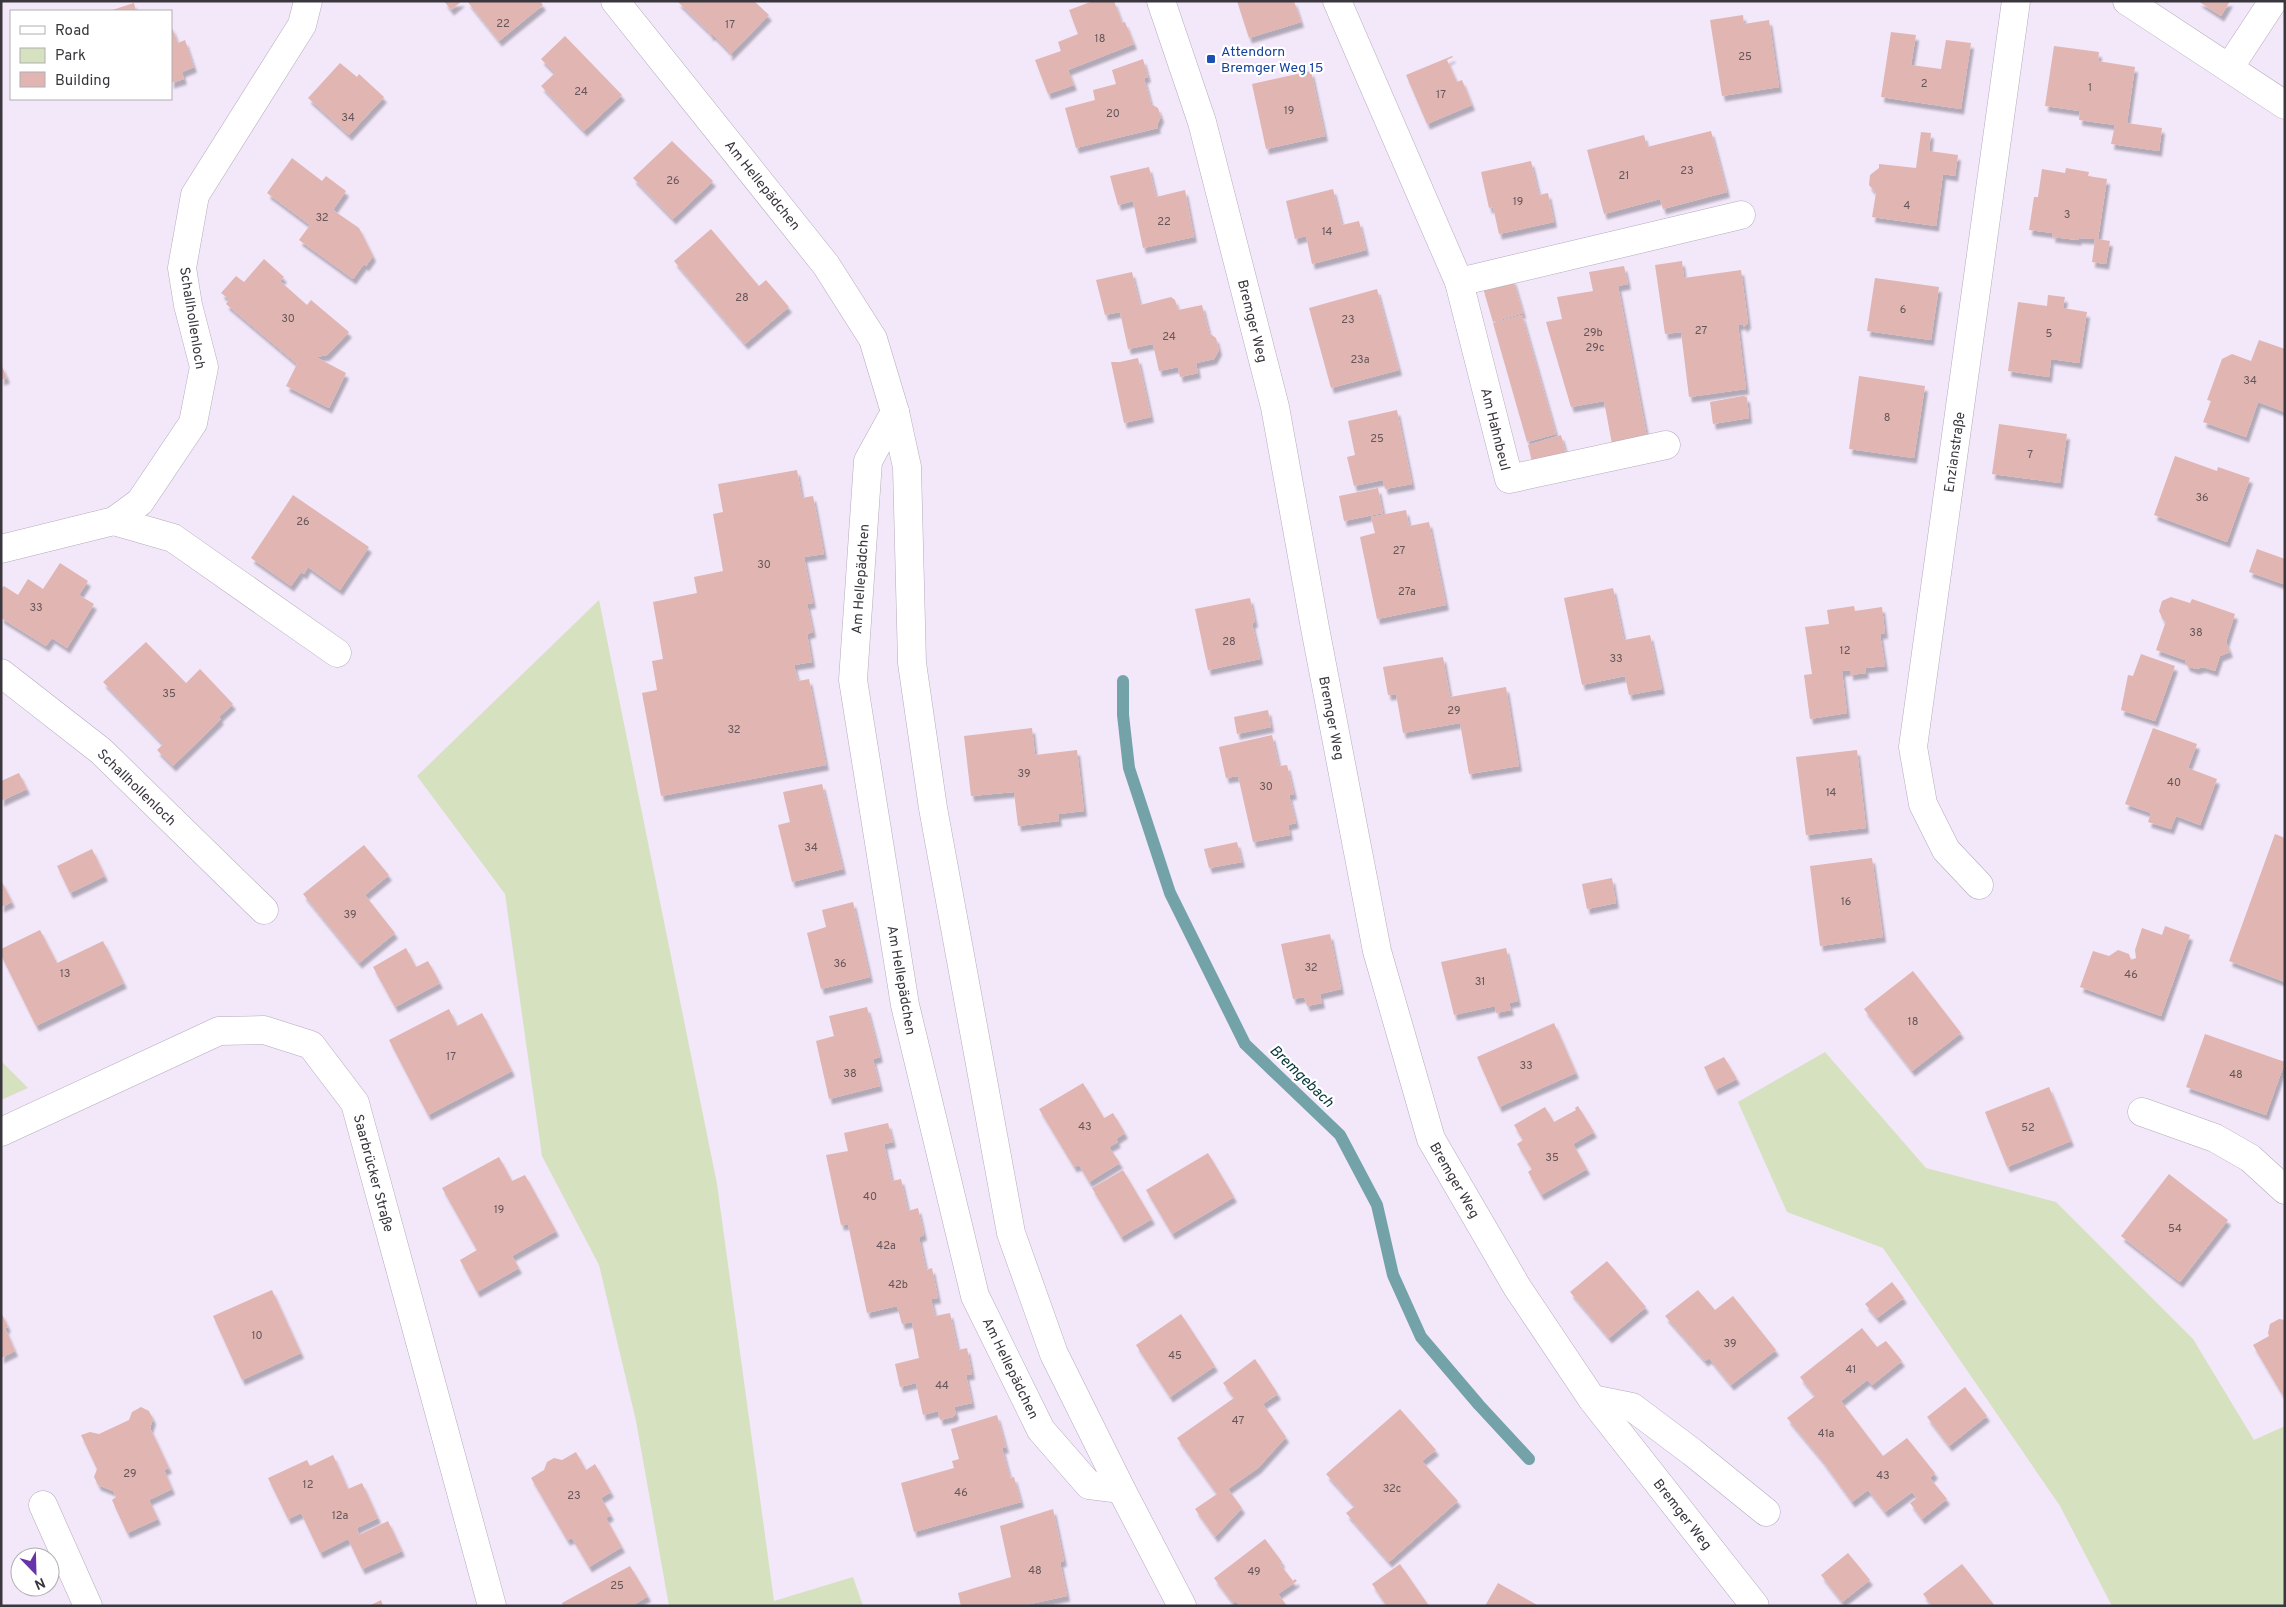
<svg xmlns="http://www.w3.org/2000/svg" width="2286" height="1607" font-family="Overpass,sans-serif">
	<defs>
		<filter id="shadow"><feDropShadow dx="3" dy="5.5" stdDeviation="1" flood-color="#0004"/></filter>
	</defs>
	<rect width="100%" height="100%" fill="#f3e7fa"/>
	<g fill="#d6e1c0">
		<polygon points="599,600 717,1184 774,1601 853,1577 863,1606 669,1606 636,1421 599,1265 542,1156 505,894 417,776"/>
		<polygon points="1825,1052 1926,1168 2056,1202 2193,1339 2254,1440 2285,1426 2285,1606 2112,1606 2060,1506 1883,1248 1787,1212 1738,1102"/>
		<polygon points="1,1061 28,1088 1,1100"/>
	</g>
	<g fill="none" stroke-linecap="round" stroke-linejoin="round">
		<polyline stroke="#73a2a9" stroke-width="12" points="1123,681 1123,715 1129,768 1170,893 1245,1044 1340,1135 1377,1205 1393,1275 1421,1337 1479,1405 1529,1459"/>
	</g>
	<g fill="#e1b5b1" filter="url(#shadow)">
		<polygon points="444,1 462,1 451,10"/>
		<polygon points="467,1 540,1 543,5 499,41"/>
		<polygon points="677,1 754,1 769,15 730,55 728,54 730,52 713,35 709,35 710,33"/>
		<polygon points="1093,1 1114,1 1122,23 1125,22 1134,44 1068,70 1074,85 1048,94 1035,60 1061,51 1058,42 1078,34 1069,10"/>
		<polygon points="1237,1 1294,1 1301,22 1249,38"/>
		<polygon points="2198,1 2230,1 2221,16"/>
		<polygon points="134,3 136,11 109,11"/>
		<polygon points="1743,15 1744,24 1769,20 1779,87 1722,96 1710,20"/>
		<polygon points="171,25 178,43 185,40 194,67 182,72 184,79 171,83"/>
		<polygon points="1891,32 1916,35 1911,65 1941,69 1946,40 1971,43 1961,109 1881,97"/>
		<polygon points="565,36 622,95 584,131 541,86 555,73 541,59"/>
		<polygon points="2054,46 2099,52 2098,61 2135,67 2127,123 2162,128 2159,151 2111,144 2115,125 2079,120 2080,111 2045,106"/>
		<polygon points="1452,56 1453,57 1447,60 1457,82 1462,80 1472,105 1427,124 1406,75"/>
		<polygon points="1143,59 1148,77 1144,78 1151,104 1158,108 1161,117 1157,125 1158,128 1076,148 1065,108 1095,100 1093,90 1116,84 1112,70"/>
		<polygon points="340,63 357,77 359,74 384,97 349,135 308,98"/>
		<polygon points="1311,71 1325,136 1266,149 1252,84"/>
		<polygon points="1711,131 1727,192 1663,209 1660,199 1604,214 1587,150 1644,135 1647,147"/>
		<polygon points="1921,132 1931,133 1929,151 1958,155 1955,176 1943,174 1936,226 1872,217 1876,193 1869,185 1870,175 1879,168 1879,164 1916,168"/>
		<polygon points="672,141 713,181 673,219 633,178"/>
		<polygon points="292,158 322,181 326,176 346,191 333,210 359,228 373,256 366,266 364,264 353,279 299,240 310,225 267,193"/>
		<polygon points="1531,161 1539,195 1548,193 1554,222 1499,234 1493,207 1489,208 1481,172"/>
		<polygon points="1149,167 1156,197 1185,190 1194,237 1143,248 1133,201 1118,205 1110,176"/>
		<polygon points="2066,168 2089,172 2088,176 2107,179 2098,239 2110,241 2106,264 2092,262 2095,239 2079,238 2078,240 2052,237 2053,233 2029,230 2034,197 2038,197 2042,169 2065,173"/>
		<polygon points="1333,189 1342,225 1359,221 1366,250 1312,264 1306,236 1295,239 1286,201"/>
		<polygon points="711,229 759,286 766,280 789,307 745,344 674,261"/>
		<polygon points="264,259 284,277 280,281 307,305 311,300 349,332 327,355 316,357 346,373 329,408 286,386 297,364 226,304 229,299 221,293 236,276 244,282"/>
		<polygon points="1682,261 1684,278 1741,270 1748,323 1744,327 1743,324 1738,325 1746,389 1689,397 1681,332 1665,334 1655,265"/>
		<polygon points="1624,266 1628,284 1618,286 1647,437 1612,444 1604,401 1571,407 1546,322 1562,319 1557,297 1593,291 1589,272"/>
		<polygon points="1132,272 1140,305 1171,297 1175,300 1178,310 1202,305 1209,333 1216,338 1219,350 1214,359 1196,363 1198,373 1180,377 1178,367 1159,371 1153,344 1128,349 1120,312 1105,315 1096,280"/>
		<polygon points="1875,278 1939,287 1931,340 1867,331"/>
		<polygon points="1513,279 1523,313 1493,322 1483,288"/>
		<polygon points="1377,289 1399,370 1331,388 1309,308"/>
		<polygon points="2048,295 2065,297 2063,308 2087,312 2079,363 2051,359 2049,377 2008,371 2018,302 2047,306"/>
		<polygon points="1522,315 1556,434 1527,442 1493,323"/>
		<polygon points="2259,340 2285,349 2285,412 2258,402 2246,437 2203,422 2211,401 2207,400 2222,359 2232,354 2251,361"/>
		<polygon points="1138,358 1151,417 1124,423 1111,362 1120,362"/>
		<polygon points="1,364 7,378 1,380"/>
		<polygon points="1859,376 1925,386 1914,458 1849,449"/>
		<polygon points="1743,396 1747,397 1749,418 1713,424 1710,402"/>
		<polygon points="1397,410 1412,484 1385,489 1383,480 1354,486 1347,457 1355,455 1348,421"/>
		<polygon points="1999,424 2067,434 2060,483 1992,474"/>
		<polygon points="1561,435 1566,453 1532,462 1528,445"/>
		<polygon points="2175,456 2217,471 2218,467 2250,478 2227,542 2154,515"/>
		<polygon points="797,470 802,498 813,496 824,554 804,557 813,603 807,604 813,632 807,634 812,662 794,665 798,681 809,679 826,765 661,796 642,693 657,690 652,661 663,659 653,602 697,593 694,577 723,571 713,514 723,512 718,484"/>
		<polygon points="1378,488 1383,513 1344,521 1339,496"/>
		<polygon points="293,495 369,547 340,590 308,567 304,574 301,572 291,586 251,558"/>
		<polygon points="1406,510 1409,526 1429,522 1446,605 1377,619 1360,537 1375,533 1371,517"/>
		<polygon points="2257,549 2285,559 2283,584 2249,572"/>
		<polygon points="60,563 88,581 79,595 94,604 67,648 52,638 46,646 1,618 1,589 4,586 18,595 28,579 43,589"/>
		<polygon points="1613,588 1624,640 1650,635 1662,689 1629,695 1625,676 1582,685 1564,598"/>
		<polygon points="2171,597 2190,603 2192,599 2235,614 2226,642 2230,652 2220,656 2215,671 2203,667 2196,669 2187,666 2185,660 2156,650 2166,621 2163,620 2159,611 2162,601"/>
		<polygon points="1250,598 1255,622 1252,623 1260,659 1208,670 1195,609"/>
		<polygon points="1854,606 1855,611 1882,607 1885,633 1880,634 1885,666 1865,668 1866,673 1850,675 1850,670 1842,671 1847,713 1810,719 1804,675 1812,674 1805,627 1829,624 1827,610"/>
		<polygon points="146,642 186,683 200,669 233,704 219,717 221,719 173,766 157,750 163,744 103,682"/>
		<polygon points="2141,654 2175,666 2155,721 2121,710 2128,675 2133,676"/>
		<polygon points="1443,657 1450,697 1506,687 1519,766 1469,774 1460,723 1403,733 1396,694 1388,695 1383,667"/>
		<polygon points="1268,710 1271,727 1237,734 1234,717"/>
		<polygon points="1032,728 1035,755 1077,750 1084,811 1058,814 1059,821 1018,826 1014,792 971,796 964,736"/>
		<polygon points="2153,728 2197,744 2188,768 2217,779 2200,825 2176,816 2171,829 2148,822 2151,813 2125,804"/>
		<polygon points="1272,735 1279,766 1287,765 1294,794 1289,795 1296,823 1288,825 1290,835 1253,842 1238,776 1226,778 1219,747"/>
		<polygon points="1857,750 1866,828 1806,835 1796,757"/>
		<polygon points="19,773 27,789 1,801 1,781"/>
		<polygon points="822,784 843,869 792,882 778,825 790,822 783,792"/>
		<polygon points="2275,834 2285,838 2285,982 2229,961"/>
		<polygon points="1237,842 1242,862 1209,868 1204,849"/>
		<polygon points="364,845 389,875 365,895 395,933 359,963 303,894"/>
		<polygon points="92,849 105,876 70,893 57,866"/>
		<polygon points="1872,858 1883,937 1820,946 1810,866"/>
		<polygon points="1612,878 1616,903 1587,909 1582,884"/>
		<polygon points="1,880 12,902 1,907"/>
		<polygon points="853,902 870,977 821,989 807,933 826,927 822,910"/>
		<polygon points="2165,926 2190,935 2161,1016 2080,987 2093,951 2109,956 2118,950 2129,954 2131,960 2136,958 2135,950 2142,928 2162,935"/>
		<polygon points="40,930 57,963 103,941 124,983 36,1026 1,955 1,949"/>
		<polygon points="1330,934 1341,989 1320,994 1322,1003 1307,1006 1304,997 1293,999 1281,944"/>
		<polygon points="406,948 416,967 428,961 440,983 395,1007 373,967"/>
		<polygon points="1506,948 1518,1001 1509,1003 1511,1010 1496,1013 1495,1006 1454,1015 1441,962"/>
		<polygon points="1913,971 1961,1033 1912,1071 1864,1009"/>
		<polygon points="867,1007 880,1057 873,1059 880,1086 829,1099 816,1041 834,1036 829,1016"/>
		<polygon points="449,1009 457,1026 482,1013 512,1071 428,1115 389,1040"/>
		<polygon points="1554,1023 1576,1073 1499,1107 1477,1057"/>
		<polygon points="2205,1034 2285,1062 2266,1115 2186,1087"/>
		<polygon points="1724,1057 1737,1079 1715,1090 1704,1067"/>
		<polygon points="1083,1083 1104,1118 1113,1113 1125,1133 1116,1139 1118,1142 1109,1147 1120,1163 1089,1182 1079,1165 1074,1167 1039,1109"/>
		<polygon points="2049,1087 2071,1141 2007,1167 1985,1112"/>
		<polygon points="1578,1106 1594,1132 1573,1144 1587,1169 1541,1195 1528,1172 1532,1169 1517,1144 1523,1140 1514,1125 1545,1107 1554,1122 1576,1110 1575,1108"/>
		<polygon points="888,1123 893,1142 884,1144 892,1181 901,1179 908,1211 918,1208 924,1235 919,1237 926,1270 932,1268 938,1298 931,1299 935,1316 950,1313 958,1350 967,1348 972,1374 966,1375 972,1403 954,1407 956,1414 953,1417 940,1420 938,1411 923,1415 916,1383 900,1387 895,1364 919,1358 912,1322 902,1324 897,1306 867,1313 848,1224 841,1225 826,1155 848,1151 844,1133"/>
		<polygon points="1208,1153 1234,1197 1172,1234 1146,1190"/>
		<polygon points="499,1157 512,1181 525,1175 556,1231 512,1256 519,1268 477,1292 460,1260 477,1250 442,1188"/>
		<polygon points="1123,1170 1152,1219 1121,1237 1092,1188"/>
		<polygon points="2169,1174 2228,1220 2180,1282 2121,1236"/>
		<polygon points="1607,1261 1646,1307 1609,1338 1570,1292"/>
		<polygon points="1892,1282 1904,1298 1877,1318 1865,1304"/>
		<polygon points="272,1290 301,1353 242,1380 213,1316"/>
		<polygon points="1698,1290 1715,1310 1733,1296 1776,1350 1731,1385 1709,1358 1705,1361 1665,1316"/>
		<polygon points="1,1312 8,1327 5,1328 15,1351 1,1358"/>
		<polygon points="1181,1314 1215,1366 1170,1397 1136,1345"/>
		<polygon points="2279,1319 2285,1320 2283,1396 2253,1345 2269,1336 2268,1333 2270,1324"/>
		<polygon points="1862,1328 1877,1347 1886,1341 1902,1361 1872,1385 1867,1380 1841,1401 1883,1456 1907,1438 1935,1473 1930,1478 1947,1499 1922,1519 1910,1503 1917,1498 1912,1492 1885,1512 1868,1490 1852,1502 1821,1459 1787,1418 1815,1396 1800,1377"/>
		<polygon points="1255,1359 1278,1394 1263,1404 1286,1437 1258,1468 1228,1489 1242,1508 1215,1537 1195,1509 1217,1494 1177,1438 1234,1398 1223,1383"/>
		<polygon points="1965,1387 1987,1416 1949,1446 1927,1417"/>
		<polygon points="141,1407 149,1411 153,1419 150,1428 169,1468 164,1470 172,1489 149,1500 158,1519 127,1533 112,1500 116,1497 113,1491 98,1485 94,1477 97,1469 81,1435 90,1432 99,1434 129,1420 132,1412"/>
		<polygon points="1400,1409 1436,1450 1422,1461 1458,1501 1389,1562 1346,1513 1355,1506 1326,1474"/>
		<polygon points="997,1415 1006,1448 1002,1448 1010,1478 1014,1477 1021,1502 914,1532 901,1483 954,1468 952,1461 959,1459 951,1429"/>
		<polygon points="576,1452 586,1470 595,1464 611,1492 601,1498 611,1515 606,1518 622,1547 589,1567 572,1538 567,1540 531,1478 544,1470 547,1462 554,1458 562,1460"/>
		<polygon points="333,1455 348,1489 362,1483 378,1518 357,1528 359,1535 388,1521 402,1551 362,1569 348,1539 320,1553 301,1513 288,1519 268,1478 307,1460 310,1466"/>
		<polygon points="1053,1509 1064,1561 1060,1562 1067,1596 1021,1606 961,1606 958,1593 1011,1577 1000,1526"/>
		<polygon points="1265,1539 1282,1562 1280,1564 1293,1581 1295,1579 1297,1581 1278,1594 1287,1606 1239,1606 1236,1601 1233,1603 1214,1578"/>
		<polygon points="1848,1553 1870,1580 1842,1602 1821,1575"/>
		<polygon points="1400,1564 1429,1606 1387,1606 1372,1584"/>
		<polygon points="1962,1564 1995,1606 1932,1606 1923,1594"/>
		<polygon points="630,1566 648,1596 632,1606 563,1606 562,1603"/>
		<polygon points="1498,1583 1539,1606 1485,1606"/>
		<polygon points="381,1600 383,1606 369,1606"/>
	</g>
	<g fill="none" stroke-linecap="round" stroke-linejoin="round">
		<defs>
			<g id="minor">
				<polyline points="615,1 826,265 873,339 895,412 907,467 912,663 933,808 1011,1233 1054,1354 1121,1489 1182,1606"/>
				<polyline points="1161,1 1202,122 1275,407 1315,628 1377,951 1431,1139 1517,1287 1592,1399 1755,1606"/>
				<polyline points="1337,1 1459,282 1509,479 1666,445"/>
				<polyline points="2127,1 2285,105"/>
				<polyline points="2229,68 2273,1"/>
				<polyline points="1459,282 1741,215"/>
				<polyline points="895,412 868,461 853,680 905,1005 975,1296 1041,1430 1089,1485 1121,1489"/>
				<polyline points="114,521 173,538 337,653"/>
				<polyline points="1,549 114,521 140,502 193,423 204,367 188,305 182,268 195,195 302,25 308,1"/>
				<polyline points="1,673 101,751 264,910"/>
				<polyline points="1979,885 1946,850 1923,804 1913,747 2016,1"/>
				<polyline points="2142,1112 2215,1138 2250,1158 2285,1190"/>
				<polyline points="1,1132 219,1031 264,1030 311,1045 355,1103 492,1606"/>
				<polyline points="1592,1399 1632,1407 1692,1452 1766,1512"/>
				<polyline points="43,1505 88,1606"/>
			</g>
		</defs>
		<use href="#minor" stroke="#b5abbc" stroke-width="29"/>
		<use href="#minor" stroke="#fff" stroke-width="28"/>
	</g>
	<rect fill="#1a4fb4" stroke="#fff" stroke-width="2" x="1206" y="54" width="10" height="10" rx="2.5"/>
	<g text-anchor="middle" stroke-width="4.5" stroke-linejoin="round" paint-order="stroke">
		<g font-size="11" fill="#64565a">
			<text x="503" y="27">22</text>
			<text x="730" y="28">17</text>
			<text x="1100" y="42">18</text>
			<text x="1745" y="60">25</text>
			<text x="1924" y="87">2</text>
			<text x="2090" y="91">1</text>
			<text x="581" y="95">24</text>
			<text x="1441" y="98">17</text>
			<text x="1289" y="114">19</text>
			<text x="1113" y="117">20</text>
			<text x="348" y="121">34</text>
			<text x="1687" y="174">23</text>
			<text x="1624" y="179">21</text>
			<text x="673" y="184">26</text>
			<text x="1518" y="205">19</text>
			<text x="1907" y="209">4</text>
			<text x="2067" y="218">3</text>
			<text x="322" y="221">32</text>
			<text x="1164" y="225">22</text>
			<text x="1327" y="235">14</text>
			<text x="742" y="301">28</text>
			<text x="1903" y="313">6</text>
			<text x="288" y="322">30</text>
			<text x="1348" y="323">23</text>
			<text x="1701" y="334">27</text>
			<text x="1593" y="336">29b</text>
			<text x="2049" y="337">5</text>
			<text x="1169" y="340">24</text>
			<text x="1595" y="351">29c</text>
			<text x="1360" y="363">23a</text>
			<text x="2250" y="384">34</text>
			<text x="1887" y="421">8</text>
			<text x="1377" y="442">25</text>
			<text x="2030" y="458">7</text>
			<text x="2202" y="501">36</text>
			<text x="303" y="525">26</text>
			<text x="1399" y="554">27</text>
			<text x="764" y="568">30</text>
			<text x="1407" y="595">27a</text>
			<text x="36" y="611">33</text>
			<text x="2196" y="636">38</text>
			<text x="1229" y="645">28</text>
			<text x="1845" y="654">12</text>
			<text x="1616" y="662">33</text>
			<text x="169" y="697">35</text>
			<text x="1454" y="714">29</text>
			<text x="734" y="733">32</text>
			<text x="1024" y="777">39</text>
			<text x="2174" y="786">40</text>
			<text x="1266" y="790">30</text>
			<text x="1831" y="796">14</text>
			<text x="811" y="851">34</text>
			<text x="1846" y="905">16</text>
			<text x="350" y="918">39</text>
			<text x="840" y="967">36</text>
			<text x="1311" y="971">32</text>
			<text x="65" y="977">13</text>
			<text x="2131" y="978">46</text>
			<text x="1480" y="985">31</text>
			<text x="1913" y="1025">18</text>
			<text x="451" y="1060">17</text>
			<text x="1526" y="1069">33</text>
			<text x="850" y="1077">38</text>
			<text x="2236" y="1078">48</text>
			<text x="1085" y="1130">43</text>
			<text x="2028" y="1131">52</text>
			<text x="1552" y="1161">35</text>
			<text x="870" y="1200">40</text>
			<text x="499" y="1213">19</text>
			<text x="2175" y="1232">54</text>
			<text x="886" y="1249">42a</text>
			<text x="898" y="1288">42b</text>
			<text x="257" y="1339">10</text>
			<text x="1730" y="1347">39</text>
			<text x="1175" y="1359">45</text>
			<text x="1851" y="1373">41</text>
			<text x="942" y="1389">44</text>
			<text x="1238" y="1424">47</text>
			<text x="1826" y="1437">41a</text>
			<text x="130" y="1477">29</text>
			<text x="1883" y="1479">43</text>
			<text x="308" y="1488">12</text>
			<text x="1392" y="1492">32c</text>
			<text x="961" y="1496">46</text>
			<text x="574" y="1499">23</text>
			<text x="340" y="1519">12a</text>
			<text x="1035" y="1574">48</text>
			<text x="1254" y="1575">49</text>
			<text x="617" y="1589">25</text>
		</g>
		<g font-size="14" fill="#164399" stroke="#fff" text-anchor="start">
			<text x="1221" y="56">Attendorn<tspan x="1221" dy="16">Bremger Weg 15</tspan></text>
		</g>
		<g font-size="14" fill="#3a363d" stroke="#fff">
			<text transform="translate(763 185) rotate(51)" y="5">Am Hellepädchen</text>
			<text transform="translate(193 318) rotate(81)" y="5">Schallhollenloch</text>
			<text transform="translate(1253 321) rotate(76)" y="5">Bremger Weg</text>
			<text transform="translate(1496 429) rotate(76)" y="5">Am Hahnbeul</text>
			<text transform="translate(1954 452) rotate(-82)" y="5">Enzianstraße</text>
			<text transform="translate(860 579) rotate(-86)" y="5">Am Hellepädchen</text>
			<text transform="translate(1332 718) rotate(79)" y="5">Bremger Weg</text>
			<text transform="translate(137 787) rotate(44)" y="5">Schallhollenloch</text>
			<text transform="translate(902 980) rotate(80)" y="5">Am Hellepädchen</text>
			<text transform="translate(374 1173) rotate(75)" y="5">Saarbrücker Straße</text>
			<text transform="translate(1455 1180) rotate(60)" y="5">Bremger Weg</text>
			<text transform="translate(1011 1368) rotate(64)" y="5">Am Hellepädchen</text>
			<text transform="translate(1683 1514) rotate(52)" y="5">Bremger Weg</text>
		</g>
		<g font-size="15" font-style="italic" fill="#06363c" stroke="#fff">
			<text transform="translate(1302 1076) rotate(44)" y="5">Bremgebach</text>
		</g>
	</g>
	<rect width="2286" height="1607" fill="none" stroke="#3a363d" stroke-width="5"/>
	<rect x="10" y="10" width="162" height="90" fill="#ffffff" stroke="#b0afb1"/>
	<rect x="20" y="26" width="25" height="8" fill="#ffffff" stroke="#b0afb1"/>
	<text x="55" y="35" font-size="15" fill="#3a363d">Road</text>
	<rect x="20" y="48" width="25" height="15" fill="#d6e1c0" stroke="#b0afb1"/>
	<text x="55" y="60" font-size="15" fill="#3a363d">Park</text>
	<rect x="20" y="72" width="25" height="15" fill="#e1b5b1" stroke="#b0afb1"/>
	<text x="55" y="85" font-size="15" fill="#3a363d">Building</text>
	<g transform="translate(35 1572) rotate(157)"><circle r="24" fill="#ffffff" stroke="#b0afb1"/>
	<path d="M0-4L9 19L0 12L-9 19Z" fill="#6832a8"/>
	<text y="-8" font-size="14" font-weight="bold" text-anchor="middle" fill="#3a363d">N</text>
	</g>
</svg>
